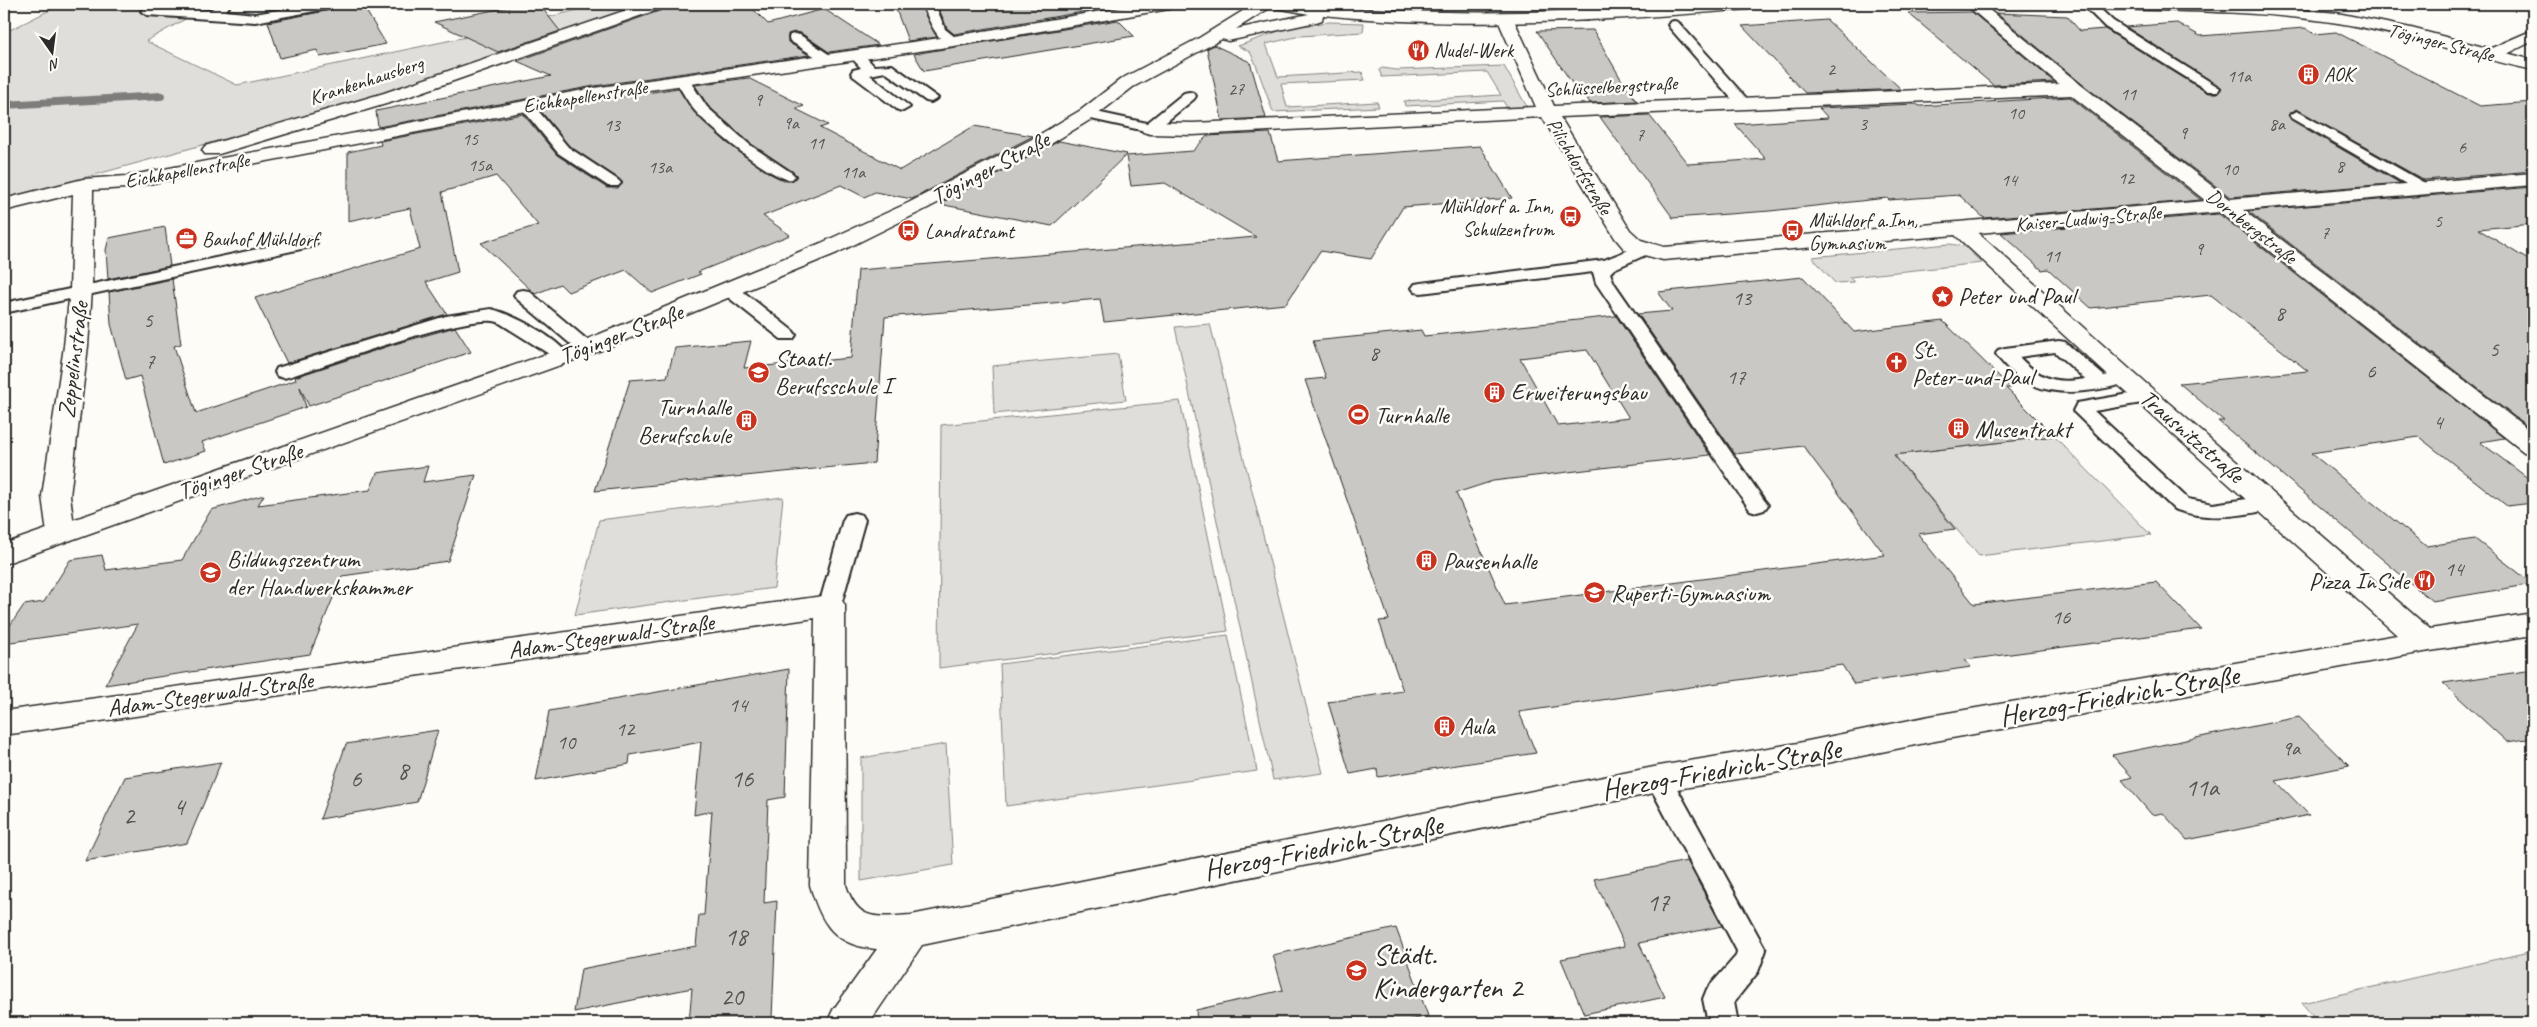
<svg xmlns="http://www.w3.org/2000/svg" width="2537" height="1027" font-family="Caveat,sans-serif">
	<rect width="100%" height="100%" fill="#fdfcf7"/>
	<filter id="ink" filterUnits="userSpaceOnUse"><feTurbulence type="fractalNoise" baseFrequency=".02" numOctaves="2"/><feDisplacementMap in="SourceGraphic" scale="10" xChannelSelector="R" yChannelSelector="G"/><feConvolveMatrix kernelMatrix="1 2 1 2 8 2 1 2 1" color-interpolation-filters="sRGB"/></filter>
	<g filter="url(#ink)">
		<g fill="#dfdeda" stroke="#858482">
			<polygon points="62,4 207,4 189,17 146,41 237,85 490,32 601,4 648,4 343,106 4,200 4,33"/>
			<polygon points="1328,22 1364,23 1363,32 1300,36 1266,44 1278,77 1362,72 1365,80 1281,84 1287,107 1377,102 1379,107 1273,112 1255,62 1250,52 1238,46 1287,28"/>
			<polygon points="1504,66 1527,107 1507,108 1503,101 1405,106 1404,101 1501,95 1487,72 1382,77 1379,70 1382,68 1397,70"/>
			<polygon points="1949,244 1964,246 1982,263 1849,277 1854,282 1835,283 1812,257"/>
			<polygon points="1210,324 1323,773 1273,780 1175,327"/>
			<polygon points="1118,354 1126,400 994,414 992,366"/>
			<polygon points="1180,401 1228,631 939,668 941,425"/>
			<polygon points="2054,436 2151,535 1979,556 1894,455"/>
			<polygon points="783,497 774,588 575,615 599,520"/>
			<polygon points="1228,635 1257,771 1006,806 1000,664"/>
			<polygon points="946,744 953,865 861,881 861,758"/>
			<polygon points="2533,951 2533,1023 2318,1023 2302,1003"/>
		</g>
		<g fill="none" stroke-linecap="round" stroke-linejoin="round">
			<polyline stroke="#7e7d7b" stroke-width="8" points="4,105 161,96"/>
		</g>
		<g fill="#c9c8c4" stroke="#2b2b2b" fill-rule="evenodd">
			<polygon points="343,4 362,4 386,44 320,57 317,50 280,58 268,22 331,10"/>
			<polygon points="524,4 539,4 560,31 498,52 434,22"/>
			<polygon points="679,4 748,4 768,24 824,9 879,45 829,52 801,33 795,32 788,34 788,42 809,55 594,86 378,127 376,111 551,76 517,61"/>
			<polygon points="894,4 926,4 922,9 937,37 908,41"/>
			<polygon points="942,4 1102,4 1106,8 954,34 947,28 939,9"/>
			<polygon points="1972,12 2054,82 1993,85 1908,13"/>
			<polygon points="1996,13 2067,16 2080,31 2105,29 2208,93 2218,93 2222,88 2126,27 2177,23 2200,36 2305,28 2315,34 2336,32 2480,106 2533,102 2533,171 2424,180 2296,109 2288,115 2291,120 2400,183 2230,197 2082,84"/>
			<polygon points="1118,20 1134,36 924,71 914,54"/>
			<polygon points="1827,20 1901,89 1805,93 1742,26"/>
			<polygon points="1593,30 1625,86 1637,101 1590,103 1586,97 1582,98 1537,31"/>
			<polygon points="1214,45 1250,62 1266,118 1222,120 1207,49"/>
			<polygon points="748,78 804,106 796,109 828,125 820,128 900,170 974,126 1033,136 912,199 875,192 864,197 841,185 763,216 790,235 698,272 701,274 652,293 626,270 568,292 560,284 535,294 481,243 538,225 496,176 442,192 458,272 426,282 447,314 287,363 255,298 420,249 410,208 348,221 348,152 381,145 380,141 523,114 557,155 607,188 618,188 623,183 619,179 569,146 540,110 678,88 695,113 726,142 771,174 783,180 793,180 797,176 793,172 751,144 708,106 695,85"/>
			<polygon points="2070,97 2201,200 1984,218 1959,195 1889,200 1887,198 1770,211 1673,218 1600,117 1649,115 1688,164 1766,159 1735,124 1828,118 1819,108 1916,104 1920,106"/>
			<polygon points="1270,133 1278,161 1480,146 1512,198 1403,207 1371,259 1320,251 1286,304 1104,322 1100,299 885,317 874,463 595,491 630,380 667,377 675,348 751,341 744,368 851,358 858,270 1256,237 1165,183 1131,186 1126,156 1193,151 1207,136"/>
			<polygon points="1059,141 1127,154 1052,226 939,204"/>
			<polygon points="2533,187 2533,224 2478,229 2533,263 2533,431 2248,211"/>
			<polygon points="2219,214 2504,438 2480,442 2533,482 2533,503 2507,506 2419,437 2311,453 2426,546 2475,539 2533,584 2432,601 2218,421 2224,421 2179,383 2308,371 2211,295 2091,308 2048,269 2042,270 2001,233"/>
			<polygon points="165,227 170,266 108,279 106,250 109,238"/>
			<path d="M1803 277 1854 332 1943 321 2011 388H2006L2054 436 1894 455 1955 529 1918 534 1974 604 2156 582 2201 629 1965 660 1971 667 1854 684 1842 665 1519 712 1536 753 1378 777 1377 769 1350 774 1328 702 1403 691 1379 621 1389 620 1305 380 1326 378 1313 341 1421 330 1424 336 1616 316 1710 455 1493 481 1456 493 1505 605 1885 555 1803 446 1735 454 1638 314 1672 311 1658 292ZM1587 350 1629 418 1558 426 1520 358Z"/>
			<polygon points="172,279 181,344 174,346 196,413 296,380 295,377 395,344 455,327 471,352 309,406 300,387 306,407 202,442 206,451 164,465 140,376 126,380 111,324 109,292"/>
			<polygon points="428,466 423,482 476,475 448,561 342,576 310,654 105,685 138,624 4,643 4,634 24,605 44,602 70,560 102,555 106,570 182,560 211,510 264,495 258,505 370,490 377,473"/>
			<polygon points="789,669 785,797 768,800 764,903 777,901 772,1018 745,1023 689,1023 692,988 574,1012 581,969 696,946 699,915 704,915 712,811 694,815 701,742 630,755 629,764 536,781 549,711"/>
			<polygon points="2533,670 2533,738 2507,742 2443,683"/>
			<polygon points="2299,717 2349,766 2276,781 2309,815 2187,840 2163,813 2152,815 2122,780 2132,777 2112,755"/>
			<polygon points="438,730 417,802 320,819 346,744"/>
			<polygon points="221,762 187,843 85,861 125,777"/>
			<polygon points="1687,861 1722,926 1639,943 1665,997 1584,1014 1561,959 1625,946 1594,879"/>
			<polygon points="1396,928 1428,1016 1397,1023 1197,1023 1196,1010 1283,990 1273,955"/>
		</g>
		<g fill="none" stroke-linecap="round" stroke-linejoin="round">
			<defs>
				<g id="lane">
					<polygon points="219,4 227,4 229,7 225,11 255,14 312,4 337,4 331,8 255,22 147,15 141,11 147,7 210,10"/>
					<path d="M928 4H940L937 9 945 29 960 41 959 44C939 49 930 22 924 8Z"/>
					<polygon points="1575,4 1587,4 1584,11 1589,17 1587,20 1579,20 1572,11"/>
					<polygon points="2082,4 2095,4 2113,21 2220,88 2218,91 2208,91 2105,27"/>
					<polygon points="1674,21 1678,22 1748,100 1750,103 1748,106 1738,106 1670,28 1668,25 1670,22"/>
					<polygon points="795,34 800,35 836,59 834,62 824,62 790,41 789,38 790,35"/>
					<polygon points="857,52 862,53 874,66 892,65 938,98 931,102 926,101 885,72 870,75 910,107 903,111 898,110 853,76 851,73 853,70 861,68 850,56"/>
					<path d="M682 76 687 77 707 107 750 145 792 173 795 176 792 179C775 183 709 127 696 112 688 103 682 91 675 80Z"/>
					<polygon points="1189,92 1194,93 1196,96 1194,99 1155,131 1150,132 1082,117 1080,114 1087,110 1147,123 1184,93"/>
					<polygon points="526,101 531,102 568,147 618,180 621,183 618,186 608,186 558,153 519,105"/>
					<polygon points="2297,111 2430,186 2433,189 2425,194 2420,192 2292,118 2290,115"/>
					<polygon points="309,238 315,240 317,243 315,246 4,313 4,303"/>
					<polygon points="1644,244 1652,249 1650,253 1614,269 1610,273 1614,283 1764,500 1768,505 1764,510 1757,512 1750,510 1596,283 1593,272 1421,293 1415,292 1412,288 1415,284 1421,283 1604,260"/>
					<polygon points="730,285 736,286 793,331 796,335 793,339 781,339 724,294 721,290 724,286"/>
					<polygon points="523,290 529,291 592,344 595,348 592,352 580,352 517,299 514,295 517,291"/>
					<path d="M491 309C515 315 556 337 570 357L568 361C558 363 555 361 549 354L498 322C465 312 326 367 284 378L277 376 275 372 277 368 446 316Z"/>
					<path d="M2059 341 2065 342 2104 376 2125 372 2132 374 2134 378 2132 382C2081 395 2030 403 1996 354L1998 350 2005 348ZM2055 352 2085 379C2054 384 2041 379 2019 357Z"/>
					<path d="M2147 391 2154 393 2157 397 2154 401 2094 411 2188 499 2213 504 2267 496 2274 498 2278 503 2274 508C2241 517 2207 521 2174 509L2073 411 2077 403Z"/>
					<polygon points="854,513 862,515 865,520 841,605 838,611 830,613 822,611 819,605 843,520 846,515"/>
					<polygon points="1659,769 1668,772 1766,950 1758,972 1734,1002 1738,1023 1708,1023 1703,999 1707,989 1736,956 1737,951 1646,779 1650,772"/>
				</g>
				<g id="street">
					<polygon points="644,4 667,4 665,7 396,101 219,154 205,154 202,150 205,146 384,93"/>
					<polygon points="1143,4 1177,4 1169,9 954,46 594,98 127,188 93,190 92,290 88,346 70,496 75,533 71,540 61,542 51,540 47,533 42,496 64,346 70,290 73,194 4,211 4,199 83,179 127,176 594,88 954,36"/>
					<path d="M1965 4H1982L2081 85 2229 199 2533 173V185L2243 210 2533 433V454L2524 452 2220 212 1978 233 2134 373 2430 629 2533 613V635L2424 652 1930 742 1798 769 1659 792 922 945 869 1023H827L833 1010 877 949C834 946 821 923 810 885L815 618 4 735V711L830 595 840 598 845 605 846 885C858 923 877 917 911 915L1659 766 1798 743 1930 716 2397 635 2116 383 1955 235 1663 260 1625 250 1615 238 1542 117 1193 135 1150 134 1143 132 1141 128 1143 124 1150 122 1193 123 1536 107 1497 18 1505 13 1513 18 1554 106 2059 84ZM2071 95 2206 201 1664 247 1641 240 1630 230 1560 117Z"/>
					<polygon points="2533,30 2533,41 2499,58 2487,58 2485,54 2487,50"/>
				</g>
				<g id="secondary">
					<path d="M1254 4C1298 4 1340 8 1383 10 1429 12 1475 13 1520 12 1599 11 1678 0 1756 4L1748 9C1607 21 1464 30 1323 15L1322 20 1316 22 1228 41 1222 39 1133 87 1093 118 1046 147 922 211 837 253 594 353 4 564V544L578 343 821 243 908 203 1032 139 1081 110 1121 79 1199 38ZM1271 7 1309 14 1236 29Z"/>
					<path d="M2100 4H2233L2337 13 2411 28 2533 60V70C2468 56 2405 34 2338 23 2262 11 2185 11 2108 9Z"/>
				</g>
			</defs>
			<use href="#lane" stroke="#2b2b2b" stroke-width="4"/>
			<use href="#street" stroke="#2b2b2b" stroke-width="3"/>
			<use href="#secondary" stroke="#2b2b2b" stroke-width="3"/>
			<use href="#lane" fill="#fdfcf7" fill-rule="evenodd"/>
			<use href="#street" fill="#fdfcf7" fill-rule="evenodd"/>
			<use href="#secondary" fill="#fdfcf7" fill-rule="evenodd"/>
		</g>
	</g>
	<defs>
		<symbol id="restaurant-disc" viewBox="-11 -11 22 22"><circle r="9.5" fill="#c8321e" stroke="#fdfcf7"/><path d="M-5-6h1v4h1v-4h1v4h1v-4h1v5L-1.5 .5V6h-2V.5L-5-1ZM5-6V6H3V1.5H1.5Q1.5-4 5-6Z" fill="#fff"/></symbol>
		<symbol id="building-disc" viewBox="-11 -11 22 22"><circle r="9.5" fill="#c8321e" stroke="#fdfcf7"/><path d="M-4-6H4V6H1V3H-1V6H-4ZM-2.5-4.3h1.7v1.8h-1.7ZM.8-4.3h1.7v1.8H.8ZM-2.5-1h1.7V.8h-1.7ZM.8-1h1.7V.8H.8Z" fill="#fff"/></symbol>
		<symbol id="bus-disc" viewBox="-11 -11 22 22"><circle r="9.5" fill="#c8321e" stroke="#fdfcf7"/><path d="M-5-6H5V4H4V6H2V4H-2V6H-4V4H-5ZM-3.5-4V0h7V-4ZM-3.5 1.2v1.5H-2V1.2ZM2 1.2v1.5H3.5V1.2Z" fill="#fff"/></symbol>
		<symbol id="office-disc" viewBox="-11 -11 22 22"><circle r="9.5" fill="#c8321e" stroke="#fdfcf7"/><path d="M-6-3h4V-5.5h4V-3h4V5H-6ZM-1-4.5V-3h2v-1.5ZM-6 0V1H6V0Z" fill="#fff"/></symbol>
		<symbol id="sight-disc" viewBox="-11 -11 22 22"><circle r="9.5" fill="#c8321e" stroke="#fdfcf7"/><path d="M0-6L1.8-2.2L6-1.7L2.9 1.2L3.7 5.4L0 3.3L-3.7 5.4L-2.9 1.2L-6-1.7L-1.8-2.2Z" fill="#fff"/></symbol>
		<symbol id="church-disc" viewBox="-11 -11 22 22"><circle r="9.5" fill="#c8321e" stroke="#fdfcf7"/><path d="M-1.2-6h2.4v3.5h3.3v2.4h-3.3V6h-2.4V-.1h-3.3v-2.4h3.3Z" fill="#fff"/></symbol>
		<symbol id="school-disc" viewBox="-11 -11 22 22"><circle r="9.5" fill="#c8321e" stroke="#fdfcf7"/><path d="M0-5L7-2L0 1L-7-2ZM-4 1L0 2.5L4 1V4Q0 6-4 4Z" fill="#fff"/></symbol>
		<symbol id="stadium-disc" viewBox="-11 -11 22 22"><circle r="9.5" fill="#c8321e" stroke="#fdfcf7"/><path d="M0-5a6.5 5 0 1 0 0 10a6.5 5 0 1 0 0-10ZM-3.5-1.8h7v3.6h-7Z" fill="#fff"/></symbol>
		<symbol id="university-disc" viewBox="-11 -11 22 22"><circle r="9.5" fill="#c8321e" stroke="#fdfcf7"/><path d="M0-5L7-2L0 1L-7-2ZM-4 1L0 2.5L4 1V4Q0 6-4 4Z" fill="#fff"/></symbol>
	</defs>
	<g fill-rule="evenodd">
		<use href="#restaurant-disc" x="1406" y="38" width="25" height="25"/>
		<use href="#building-disc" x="2296" y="62" width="25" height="25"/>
		<use href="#bus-disc" x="1558" y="204" width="25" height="25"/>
		<use href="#bus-disc" x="896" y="218" width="25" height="25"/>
		<use href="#bus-disc" x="1780" y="218" width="25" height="25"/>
		<use href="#office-disc" x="174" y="226" width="25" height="25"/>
		<use href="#sight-disc" x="1930" y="284" width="25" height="25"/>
		<use href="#church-disc" x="1884" y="350" width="25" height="25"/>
		<use href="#school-disc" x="746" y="360" width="25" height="25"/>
		<use href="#building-disc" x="1482" y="380" width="25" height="25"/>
		<use href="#stadium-disc" x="1346" y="402" width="25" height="25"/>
		<use href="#building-disc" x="734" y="408" width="25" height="25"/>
		<use href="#building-disc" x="1946" y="416" width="25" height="25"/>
		<use href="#building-disc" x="1414" y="548" width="25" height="25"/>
		<use href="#university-disc" x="198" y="560" width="25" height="25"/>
		<use href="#restaurant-disc" x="2412" y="568" width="25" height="25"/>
		<use href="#school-disc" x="1582" y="580" width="25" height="25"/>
		<use href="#building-disc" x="1432" y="714" width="25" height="25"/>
		<use href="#school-disc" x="1344" y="958" width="25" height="25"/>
	</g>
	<g text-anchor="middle" stroke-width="5" stroke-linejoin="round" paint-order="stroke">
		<g font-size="18" fill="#525251">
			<text x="1831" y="75">2</text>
			<text x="2239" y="82">11a</text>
			<text x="1236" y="95">27</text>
			<text x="2128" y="100">11</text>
			<text x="758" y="106">9</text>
			<text x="2016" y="119">10</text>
			<text x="791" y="129">9a</text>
			<text x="1863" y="130">3</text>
			<text x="2277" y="130">8a</text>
			<text x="612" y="131">13</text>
			<text x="2183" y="139">9</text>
			<text x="1640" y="141">7</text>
			<text x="470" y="145">15</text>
			<text x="816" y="149">11</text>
			<text x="2462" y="153">6</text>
			<text x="480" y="171">15a</text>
			<text x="2340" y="172">8</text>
			<text x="660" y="173">13a</text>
			<text x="2230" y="175">10</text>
			<text x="853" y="178">11a</text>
			<text x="2126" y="184">12</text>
			<text x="2009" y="186">14</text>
			<text x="2438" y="227">5</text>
			<text x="2325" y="239">7</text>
			<text x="2199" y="255">9</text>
			<text x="2052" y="262">11</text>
		</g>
		<g font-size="20" fill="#2b2b2b" stroke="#fdfcf7">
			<text transform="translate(2441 42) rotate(14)" y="7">Töginger Straße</text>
			<text transform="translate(366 80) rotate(-18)" y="7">Krankenhausberg</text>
			<text transform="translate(1611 86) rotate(-3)" y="7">Schlüsselbergstraße</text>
			<text transform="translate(585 96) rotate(-9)" y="7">Eichkapellenstraße</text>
			<text transform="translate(1580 166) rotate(59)" y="7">Pilichdorfstraße</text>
			<text transform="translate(187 170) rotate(-10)" y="7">Eichkapellenstraße</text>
			<text transform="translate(2088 218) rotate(-5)" y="7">Kaiser-Ludwig-Straße</text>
			<text transform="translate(2252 226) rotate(38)" y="7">Dornbergstraße</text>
		</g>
		<g font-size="20" fill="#2b2b2b" stroke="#fdfcf7" text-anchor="start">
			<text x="1434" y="57">Nudel-Werk</text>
			<text x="2324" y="81">AOK</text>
			<text x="1554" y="213" text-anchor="end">Mühldorf a. Inn,<tspan x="1554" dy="23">Schulzentrum</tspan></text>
			<text x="1809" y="227">Mühldorf a.Inn,<tspan x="1809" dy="23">Gymnasium</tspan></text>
			<text x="925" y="238">Landratsamt</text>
			<text x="202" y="246">Bauhof Mühldorf</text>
		</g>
		<g font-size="21" fill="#525251">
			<text x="1742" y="305">13</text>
			<text x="2280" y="320">8</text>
			<text x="148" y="327">5</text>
			<text x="2494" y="356">5</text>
			<text x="1374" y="360">8</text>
			<text x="150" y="368">7</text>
			<text x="2371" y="378">6</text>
			<text x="1736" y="384">17</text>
			<text x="2438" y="429">4</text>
			<text x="2454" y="576">14</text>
			<text x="2061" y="624">16</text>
			<text x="738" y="712">14</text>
			<text x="625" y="736">12</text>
			<text x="566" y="749">10</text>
			<text x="2291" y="755">9a</text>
		</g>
		<g font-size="24" fill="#2b2b2b" stroke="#fdfcf7">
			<text transform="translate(990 168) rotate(-28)" y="8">Töginger Straße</text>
			<text transform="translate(621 334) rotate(-21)" y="8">Töginger Straße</text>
			<text transform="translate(73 360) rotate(-83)" y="8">Zeppelinstraße</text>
			<text transform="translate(2192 436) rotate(41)" y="8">Trausnitzstraße</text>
			<text transform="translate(240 471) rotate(-19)" y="8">Töginger Straße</text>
			<text transform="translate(611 636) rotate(-8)" y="8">Adam-Stegerwald-Straße</text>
			<text transform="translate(210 694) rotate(-8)" y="8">Adam-Stegerwald-Straße</text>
		</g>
		<g font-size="24" fill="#2b2b2b" stroke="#fdfcf7" text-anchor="start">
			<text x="1958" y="304">Peter und Paul</text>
			<text x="1912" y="357">St.<tspan x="1912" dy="28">Peter-und-Paul</tspan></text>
			<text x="775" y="366">Staatl.<tspan x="775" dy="28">Berufsschule I</tspan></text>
			<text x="1511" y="400">Erweiterungsbau</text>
			<text x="731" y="415" text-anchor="end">Turnhalle<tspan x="731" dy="28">Berufschule</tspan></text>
			<text x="1375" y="423">Turnhalle</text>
			<text x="1975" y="437">Musentrakt</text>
			<text x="227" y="567">Bildungszentrum<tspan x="227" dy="28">der Handwerkskammer</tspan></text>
			<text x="1443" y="569">Pausenhalle</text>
			<text x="2409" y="589" text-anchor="end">Pizza InSide</text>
			<text x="1611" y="601">Ruperti-Gymnasium</text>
			<text x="1460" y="734">Aula</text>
		</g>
		<g font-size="25" fill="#525251">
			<text x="403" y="779">8</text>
			<text x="356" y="787">6</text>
			<text x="742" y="787">16</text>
			<text x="2202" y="796">11a</text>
			<text x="179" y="815">4</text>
			<text x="129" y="824">2</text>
			<text x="1658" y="911">17</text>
			<text x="736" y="945">18</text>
			<text x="732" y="1005">20</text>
		</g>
		<g font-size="29" fill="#2b2b2b" stroke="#fdfcf7">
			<text transform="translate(2119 695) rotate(-10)" y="10">Herzog-Friedrich-Straße</text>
			<text transform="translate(1721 769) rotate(-10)" y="10">Herzog-Friedrich-Straße</text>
			<text transform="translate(1323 847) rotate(-11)" y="10">Herzog-Friedrich-Straße</text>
		</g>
		<g font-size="29" fill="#2b2b2b" stroke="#fdfcf7" text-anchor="start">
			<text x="1373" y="964">Städt.<tspan x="1373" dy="33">Kindergarten 2</tspan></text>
		</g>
	</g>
	<rect width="2537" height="1027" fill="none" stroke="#fdfcf7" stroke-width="20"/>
	<rect x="10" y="10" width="2517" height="1007" fill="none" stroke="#2b2b2b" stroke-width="2" filter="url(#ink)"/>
	<g transform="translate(52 52) rotate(166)" stroke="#fdfcf7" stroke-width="4" paint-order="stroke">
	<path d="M0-4L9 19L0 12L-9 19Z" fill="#2b2b2b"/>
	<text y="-8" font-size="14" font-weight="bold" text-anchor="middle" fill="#2b2b2b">N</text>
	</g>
</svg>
